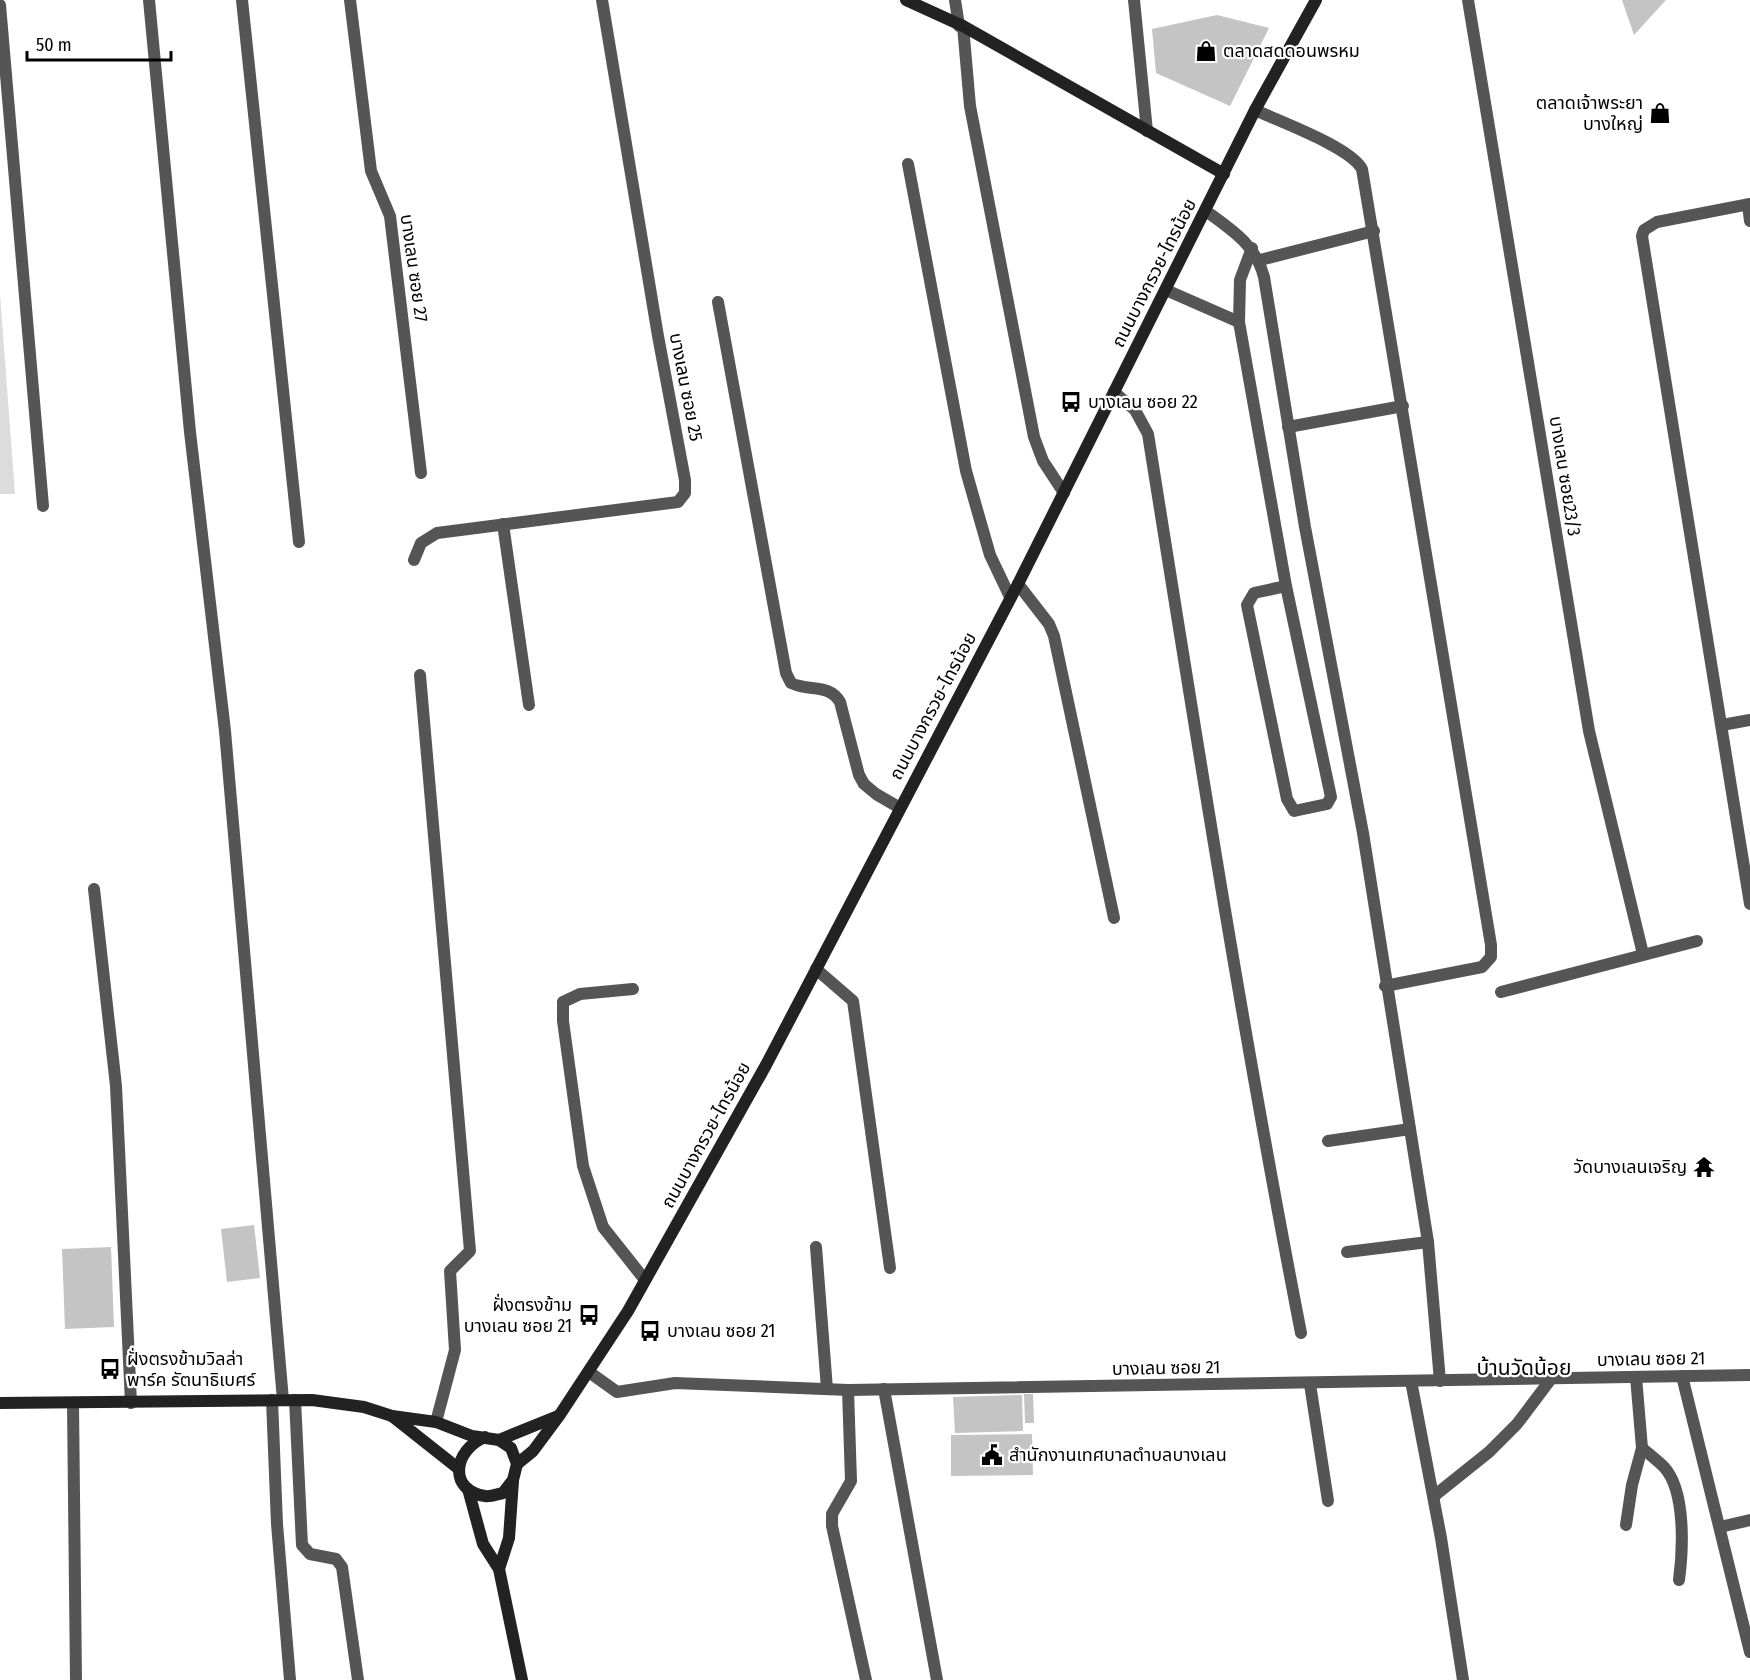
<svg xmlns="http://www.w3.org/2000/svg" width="1750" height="1680" font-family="'Fira Sans Condensed','Noto Sans Thai',sans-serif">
	<rect width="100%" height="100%" fill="#fff"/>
	<polygon fill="#dcdcdc" points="0,294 15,494 0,494"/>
	<g fill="#c4c4c4">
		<polygon points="1622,0 1666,0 1634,35"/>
		<polygon points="1217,15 1269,28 1230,106 1156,73 1152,29"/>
		<polygon points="254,1225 260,1278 227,1282 221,1229"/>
		<polygon points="111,1247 114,1327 65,1329 62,1249"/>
		<polygon points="1024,1394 1033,1394 1034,1423 1025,1423"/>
		<polygon points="1022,1395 1023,1431 955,1433 953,1397"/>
		<polygon points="1032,1434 1033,1475 951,1476 951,1435"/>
	</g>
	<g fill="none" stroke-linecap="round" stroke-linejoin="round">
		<g stroke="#555" stroke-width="12">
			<polyline points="149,0 190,432 225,731 283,1400"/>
			<polyline points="242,0 299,542"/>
			<polyline points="350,0 371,171 390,216 421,473"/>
			<polyline points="955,0 959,26"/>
			<polyline points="1134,0 1147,131"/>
			<polyline points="1468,0 1589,731 1643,954"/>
			<polyline points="0,5 43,506"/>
			<polyline points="963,26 970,106 1034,437 1043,461 1064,493"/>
			<path d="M1255 110C1281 122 1350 147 1362 169L1491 945V957L1482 967 1385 986"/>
			<polyline points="908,164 966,471 990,555 1010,597"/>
			<polyline points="1750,204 1657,222 1644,230 1642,236 1750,904"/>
			<polyline points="1748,205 1750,221"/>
			<path d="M1206 211C1232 230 1256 245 1264 277L1305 527 1363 833 1428 1242 1440 1381"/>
			<polyline points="1252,248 1240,280 1239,322 1286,586 1331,797 1327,804 1294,811 1287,799 1247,605 1254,593 1286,586"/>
			<polyline points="1260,260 1374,231"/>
			<polyline points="1166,290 1239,322"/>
			<path d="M718 302 786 673 791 683C809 692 829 683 840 702L859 775 864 784 876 794 900 808"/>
			<path d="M1114 392 1135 410 1148 434C1196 735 1243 1035 1301 1333"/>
			<polyline points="1288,427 1403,406"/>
			<polyline points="503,524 529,705"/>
			<polyline points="414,560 421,543 437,533 678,502 685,493 685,480 658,336 602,0"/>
			<polyline points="1018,584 1049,624 1054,636 1114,918"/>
			<polyline points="420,675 470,1251 450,1271 455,1350 436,1422"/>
			<polyline points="1722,725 1750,720"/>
			<polyline points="94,889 116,1086 131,1403"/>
			<polyline points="816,969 853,1001 890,1268"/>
			<polyline points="633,989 580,994 563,1002 563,1021 583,1166 603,1227 645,1280"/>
			<polyline points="1501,992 1697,941"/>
			<polyline points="1328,1141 1410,1129"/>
			<polyline points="816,1247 827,1389"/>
			<polyline points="1347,1252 1428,1242"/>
			<polyline points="589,1372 617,1392 675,1383 848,1390 1750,1375"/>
			<polyline points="1682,1376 1750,1652"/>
			<polyline points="1411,1381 1441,1538 1463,1680"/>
			<polyline points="1310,1384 1328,1501"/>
			<polyline points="884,1389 937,1680"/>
			<polyline points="848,1390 851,1481 832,1514 832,1526 866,1680"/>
			<polyline points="272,1400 277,1524 290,1680"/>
			<polyline points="295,1400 302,1545 310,1554 336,1559 342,1567 358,1680"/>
			<polyline points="73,1404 76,1680"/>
			<path d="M1642 1448C1649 1454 1657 1460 1664 1467 1686 1491 1683 1550 1679 1580"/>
			<polyline points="1434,1496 1489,1452 1517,1424 1551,1379"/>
			<polyline points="1626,1525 1632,1485 1642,1448 1636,1377"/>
			<polyline points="1720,1527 1750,1520"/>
		</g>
		<g stroke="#222" stroke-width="12">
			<polyline points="906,0 963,26 1224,174"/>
			<path d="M0 1403 312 1400 364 1407 392 1416 436 1422 472 1436 499 1440 511 1448 517 1464 513 1480 503 1493C498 1494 490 1497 485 1496 449 1491 452 1451 485 1437"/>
			<polyline points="392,1416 459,1469"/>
			<polyline points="499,1440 558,1416"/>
			<polyline points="517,1464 533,1451 559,1416 628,1311 766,1065 1018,584 1255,110 1316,0"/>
			<polyline points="468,1489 483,1544 499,1569 522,1680"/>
			<polyline points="499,1569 509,1538 513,1481"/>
		</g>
	</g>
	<defs>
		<symbol id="shop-bare" viewBox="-9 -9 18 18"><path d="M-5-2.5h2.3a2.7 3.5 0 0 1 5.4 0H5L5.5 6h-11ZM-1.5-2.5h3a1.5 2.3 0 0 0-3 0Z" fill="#000" stroke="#fff" stroke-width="2.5" paint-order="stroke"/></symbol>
		<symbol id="bus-bare" viewBox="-9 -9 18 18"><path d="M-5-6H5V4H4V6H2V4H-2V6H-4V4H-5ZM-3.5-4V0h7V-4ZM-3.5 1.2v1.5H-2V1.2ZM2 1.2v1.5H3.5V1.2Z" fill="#000" stroke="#fff" stroke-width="2.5" paint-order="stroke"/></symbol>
		<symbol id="temple-bare" viewBox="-9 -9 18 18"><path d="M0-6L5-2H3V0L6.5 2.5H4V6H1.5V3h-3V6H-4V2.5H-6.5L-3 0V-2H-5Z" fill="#000" stroke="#fff" stroke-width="2.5" paint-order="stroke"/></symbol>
		<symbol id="civic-bare" viewBox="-9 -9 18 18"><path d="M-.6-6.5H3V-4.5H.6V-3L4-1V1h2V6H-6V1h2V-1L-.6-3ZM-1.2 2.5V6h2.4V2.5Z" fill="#000" stroke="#fff" stroke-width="2.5" paint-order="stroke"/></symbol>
	</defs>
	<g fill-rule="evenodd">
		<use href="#shop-bare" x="1191" y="36" width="30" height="30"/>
		<use href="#shop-bare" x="1645" y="98" width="30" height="30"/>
		<use href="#bus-bare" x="1056" y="387" width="30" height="30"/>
		<use href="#temple-bare" x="1689" y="1152" width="30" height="30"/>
		<use href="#bus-bare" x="574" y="1300" width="30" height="30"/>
		<use href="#bus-bare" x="635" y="1316" width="30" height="30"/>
		<use href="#bus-bare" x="95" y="1354" width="30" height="30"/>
		<use href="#civic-bare" x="977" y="1440" width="30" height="30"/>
	</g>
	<g text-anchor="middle" stroke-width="4.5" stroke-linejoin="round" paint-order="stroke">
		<g font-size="18" fill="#000" stroke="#fff" text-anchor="start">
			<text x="1223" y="57">ตลาดสดดอนพรหม</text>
			<text x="1643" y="109" text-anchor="end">ตลาดเจ้าพระยา<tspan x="1643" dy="21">บางใหญ่</tspan></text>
			<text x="1088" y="408">บางเลน ซอย 22</text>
			<text x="1687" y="1173" text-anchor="end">วัดบางเลนเจริญ</text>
			<text x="572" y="1311" text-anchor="end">ฝั่งตรงข้าม<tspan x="572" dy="21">บางเลน ซอย 21</tspan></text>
			<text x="667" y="1337">บางเลน ซอย 21</text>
			<text x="127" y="1365">ฝั่งตรงข้ามวิลล่า<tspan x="127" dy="21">พาร์ค รัตนาธิเบศร์</tspan></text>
			<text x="1009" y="1461">สำนักงานเทศบาลตำบลบางเลน</text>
		</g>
		<g font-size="18" fill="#000" stroke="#fff">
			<text transform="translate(414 268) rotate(82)" y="6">บางเลน ซอย 27</text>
			<text transform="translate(1154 273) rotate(-63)" y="6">ถนนบางกรวย-ไทรน้อย</text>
			<text transform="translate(686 387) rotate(79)" y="6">บางเลน ซอย 25</text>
			<text transform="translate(1565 476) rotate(81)" y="6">บางเลน ซอย23/3</text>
			<text transform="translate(933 706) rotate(-62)" y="6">ถนนบางกรวย-ไทรน้อย</text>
			<text transform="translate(706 1135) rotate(-61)" y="6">ถนนบางกรวย-ไทรน้อย</text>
			<text transform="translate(1651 1359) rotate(-1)" y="6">บางเลน ซอย 21</text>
			<text transform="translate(1166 1368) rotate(-1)" y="6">บางเลน ซอย 21</text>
		</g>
		<g font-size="21" fill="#000" stroke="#fff">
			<text x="1524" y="1375">บ้านวัดน้อย</text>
		</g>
	</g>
	<path d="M27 51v9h144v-9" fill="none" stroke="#000000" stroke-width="3"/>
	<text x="36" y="51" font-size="18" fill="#000000" stroke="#ffffff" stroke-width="4.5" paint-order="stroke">50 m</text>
</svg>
